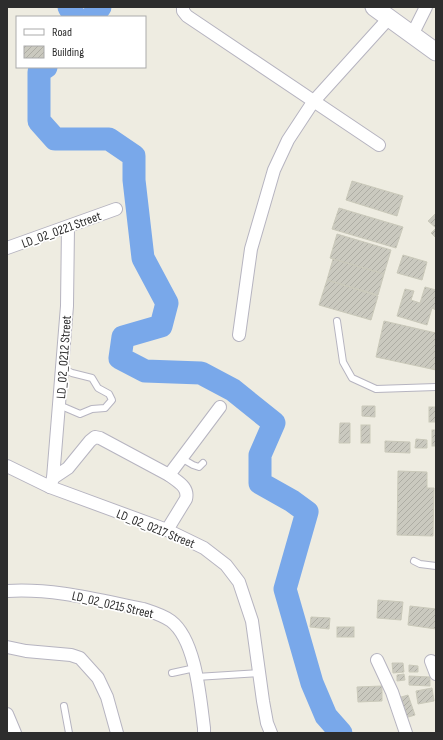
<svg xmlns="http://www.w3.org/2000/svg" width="443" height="740" font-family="'Sofia Sans Condensed',sans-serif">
	<defs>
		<pattern id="building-hatch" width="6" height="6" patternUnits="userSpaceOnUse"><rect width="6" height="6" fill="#cac9bf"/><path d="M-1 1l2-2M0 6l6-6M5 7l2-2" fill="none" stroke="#aeada4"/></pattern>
	</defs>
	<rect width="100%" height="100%" fill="#eeece1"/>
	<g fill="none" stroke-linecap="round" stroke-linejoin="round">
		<g stroke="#79a8ea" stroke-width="23">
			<polyline points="69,7 75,17"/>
			<polyline points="92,17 100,7"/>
			<polyline points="46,67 39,72 39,121 55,139 109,139 134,156 134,180 143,258 167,303 161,326 123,337 120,358 145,371 201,373 233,390 274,423 260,455 260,483 292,501 307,512 285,589 312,683 326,716 341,733"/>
		</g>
	</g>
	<g fill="url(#building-hatch)" stroke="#cac9ba">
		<polygon points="352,181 403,196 397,216 346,200"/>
		<polygon points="339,208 403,227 396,248 332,229"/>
		<polygon points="436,213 436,238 431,233 436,228 428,221"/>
		<polygon points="337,234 391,250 384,274 330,258"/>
		<polygon points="403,255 427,262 422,280 397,273"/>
		<polygon points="333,259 384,274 378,295 327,280"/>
		<polygon points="327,280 378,296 371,320 319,305"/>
		<polygon points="425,287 436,290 436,310 432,308 427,325 397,316 405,289 414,291 411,300 420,303"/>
		<polygon points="384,321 436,333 436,370 376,357"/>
		<polygon points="362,406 375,406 375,417 362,416"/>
		<rect x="429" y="407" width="7" height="15"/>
		<polygon points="340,423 350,423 350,443 339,443"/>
		<rect x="361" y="425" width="9" height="18"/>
		<rect x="432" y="430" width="4" height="16"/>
		<polygon points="416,439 427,440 427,448 415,448"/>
		<polygon points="385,441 410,442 410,453 385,452"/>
		<polygon points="398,471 427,472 427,488 434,488 433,536 397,535"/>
		<polygon points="378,600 403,602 401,620 377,618"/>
		<polygon points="410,606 436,609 436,629 408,625"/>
		<polygon points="311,617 330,618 329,629 310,627"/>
		<rect x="337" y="627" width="17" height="10"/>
		<polygon points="392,663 403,663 404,672 393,673"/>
		<polygon points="409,665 418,666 418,672 409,672"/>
		<polygon points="404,674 405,680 397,681 397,675"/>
		<polygon points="409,676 430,677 430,686 409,685"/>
		<polygon points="382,686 382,701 358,702 357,687"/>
		<polygon points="432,688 434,701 418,704 416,691"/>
		<polygon points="408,695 415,715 405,718 398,698"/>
	</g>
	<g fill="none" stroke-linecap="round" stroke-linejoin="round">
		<defs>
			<g id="service">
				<polyline points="337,321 343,362 352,378 376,389 436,387"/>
				<polyline points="59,405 80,414 92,409 105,408 112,400 109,394 98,388 92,378 72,373 62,368"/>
				<polyline points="181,458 193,465 199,467 203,463"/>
				<polyline points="414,561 420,564 436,566"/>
				<polyline points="172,673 195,668"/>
				<polyline points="196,677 259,673"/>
				<polyline points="64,706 69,733"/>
			</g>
			<g id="minor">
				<polyline points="183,7 183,11 187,16 379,145"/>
				<polyline points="412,35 426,7"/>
				<polyline points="7,248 116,209"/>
				<polyline points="239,335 251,249 274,170 288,140 313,102 389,18"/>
				<polyline points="7,466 50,487 167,530 204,548 226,565 239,582 252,621 263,701 267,723 271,733"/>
				<polyline points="53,478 68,468 90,441 95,437 100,438 169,475 220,407"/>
				<polyline points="50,487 53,478 67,306 68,227"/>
				<path d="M167 530 186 499C189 487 178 482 169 475"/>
				<path d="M7 591C53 588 98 600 143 609 152 612 163 615 171 621 196 640 200 698 204 728V733"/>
				<polyline points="7,647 26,651 71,655 80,658 98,678 107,697 117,733"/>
				<polyline points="377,660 392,692 406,733"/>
				<polyline points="431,661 436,674"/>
				<polyline points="7,714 15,733"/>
			</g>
			<polyline id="secondary" points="374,7 436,52"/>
		</defs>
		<use href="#service" stroke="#b6b4c0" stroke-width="8"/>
		<use href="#minor" stroke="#b6b4c0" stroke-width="14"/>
		<use href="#secondary" stroke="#b6b4c0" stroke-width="19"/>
		<use href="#service" stroke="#fff" stroke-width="6"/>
		<use href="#minor" stroke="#fff" stroke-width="12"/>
		<use href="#secondary" stroke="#fff" stroke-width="17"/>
	</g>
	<g text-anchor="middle" stroke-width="3.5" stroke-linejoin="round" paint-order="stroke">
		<g font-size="13" fill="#2d2d2d" stroke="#fff">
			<text transform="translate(61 229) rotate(-20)" y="5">LD_02_0221 Street</text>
			<text transform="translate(63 357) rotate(-86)" y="5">LD_02_0212 Street</text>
			<text transform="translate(156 528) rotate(22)" y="5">LD_02_0217 Street</text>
			<text transform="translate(113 604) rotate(13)" y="5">LD_02_0215 Street</text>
		</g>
	</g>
	<rect width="443" height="740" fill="none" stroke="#2d2d2d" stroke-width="16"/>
	<rect x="16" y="16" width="130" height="52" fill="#ffffff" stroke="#ababab"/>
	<rect x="24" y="29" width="20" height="6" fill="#ffffff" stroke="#ababab"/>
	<text x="52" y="36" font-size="12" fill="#2d2d2d">Road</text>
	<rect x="24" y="46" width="20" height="12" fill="url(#building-hatch)" stroke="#ababab"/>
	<text x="52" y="56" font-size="12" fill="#2d2d2d">Building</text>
</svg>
